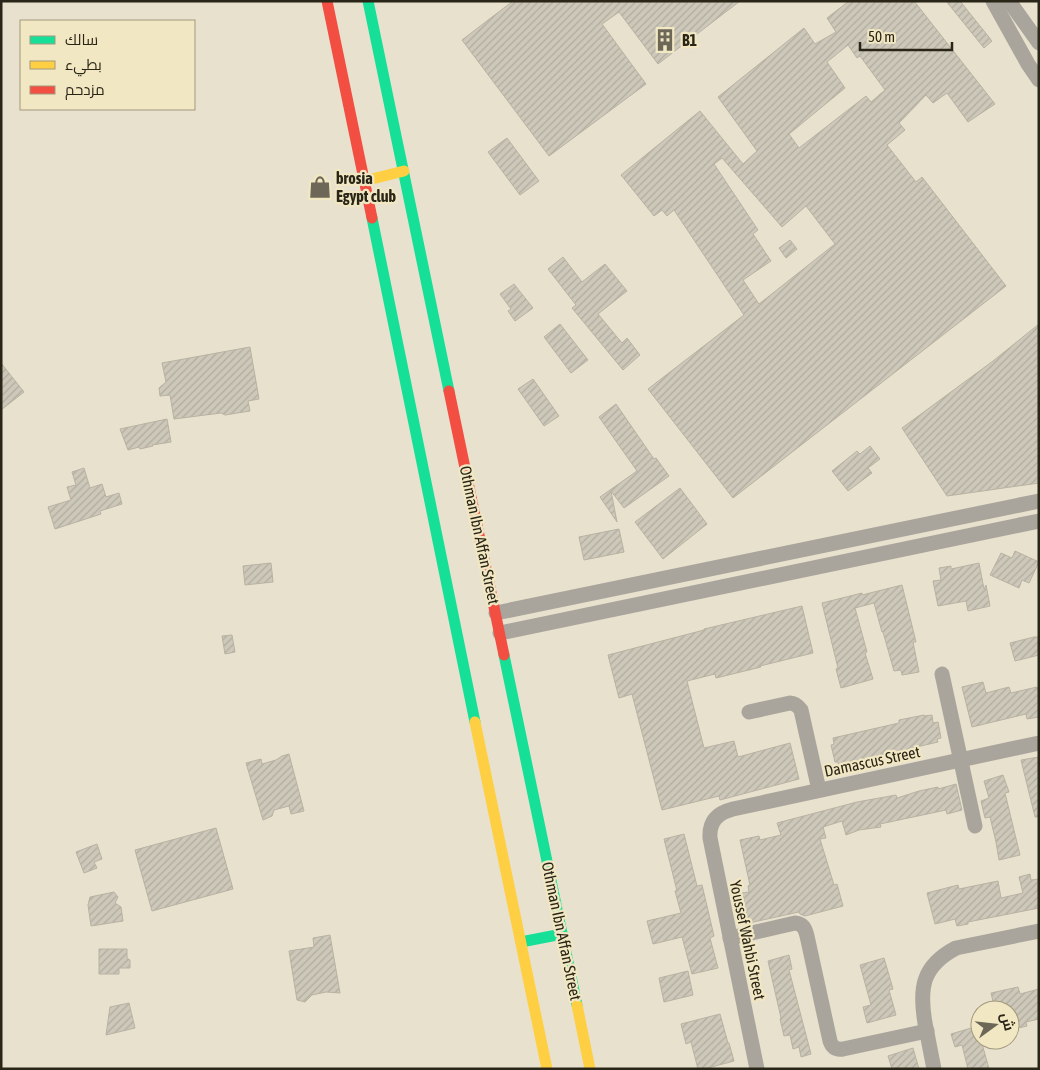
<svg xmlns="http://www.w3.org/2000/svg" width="1040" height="1070" font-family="'Asap Condensed',Cairo,sans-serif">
	<defs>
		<pattern id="building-hatch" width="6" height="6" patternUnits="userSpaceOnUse" patternTransform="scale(1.25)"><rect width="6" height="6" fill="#cdc8b9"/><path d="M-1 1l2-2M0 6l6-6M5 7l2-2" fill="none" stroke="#b0ac9e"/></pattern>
	</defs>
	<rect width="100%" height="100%" fill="#e8e1ce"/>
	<g fill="url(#building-hatch)" stroke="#b8b2a3" fill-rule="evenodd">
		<polygon points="513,1 740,1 658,64 619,12 602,24 646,84 549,156 462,40"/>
		<path d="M849 1H914L995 104 968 122 947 93 933 103 926 95 899 123 905 130 887 145 916 182 922 177 1006 286 733 498 648 389 744 315 674 210 667 216 662 210 654 216 621 175 700 111 743 164 757 151 718 97 804 28 815 44 836 32 827 18ZM848 45 857 58 860 56 885 90 871 102 866 96 799 148 789 134 845 88 827 62ZM722 158 782 227 806 206 835 244 759 304 743 280 771 261 753 234 758 230 714 164Z"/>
		<polygon points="946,1 960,1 992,41 984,48"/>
		<polygon points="507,138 539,181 520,195 488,152"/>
		<polygon points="790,240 797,249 786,258 779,248"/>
		<polygon points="563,257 582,282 605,264 627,291 598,314 622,343 627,338 640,355 623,370 572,308 576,305 548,269"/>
		<polygon points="514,284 533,308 515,321 508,311 511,309 500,294"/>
		<polygon points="560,324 588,360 571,373 544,337"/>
		<polygon points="1039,324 1039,483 947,496 902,428 993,361"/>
		<polygon points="250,347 259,399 248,401 250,411 225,415 221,413 174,419 170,395 160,396 159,388 166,382 162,363"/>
		<polygon points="1,363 24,392 1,410"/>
		<polygon points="533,379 559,416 544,426 518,389"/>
		<polygon points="616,404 654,459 656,458 669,476 624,508 611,491 617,522 600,497 637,471 599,417"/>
		<polygon points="167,419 171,442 152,445 153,446 140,449 139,447 128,450 120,429"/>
		<polygon points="870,446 880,459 868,468 872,473 848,491 832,471 857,451 860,454"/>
		<polygon points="84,468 90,488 102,484 106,497 119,493 122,504 100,511 101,514 55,529 48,507 71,500 67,487 76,485 72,472"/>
		<polygon points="680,488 707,524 663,559 635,522"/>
		<polygon points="619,529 624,552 584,560 579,537"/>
		<polygon points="1015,551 1039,562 1029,583 1022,580 1019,588 990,575 1001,553 1012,558"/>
		<polygon points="271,563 273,582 245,585 243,566"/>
		<polygon points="979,563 984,589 986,585 990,606 968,611 966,601 938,606 933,581 941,580 939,568 951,566 951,569"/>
		<polygon points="902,585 916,642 913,642 919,672 902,675 901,670 894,671 883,632 882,632 874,603 855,608 867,652 865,653 873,679 841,688 836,669 838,668 822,603 862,593 862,595"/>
		<polygon points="802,606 813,653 760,666 761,667 716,678 715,674 687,681 704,748 734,741 738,757 790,743 799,779 720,800 719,796 662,810 632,694 619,698 608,655 704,630 704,629"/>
		<polygon points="232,635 235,652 225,654 222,636"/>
		<polygon points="1034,637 1039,637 1039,655 1015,661 1010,643"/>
		<polygon points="983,682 986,693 1009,687 1011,693 1037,687 1039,694 1039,717 1027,719 1026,714 972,727 962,687"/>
		<polygon points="924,715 924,716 932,715 933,723 938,722 941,738 937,739 938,742 882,755 882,757 839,767 838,762 835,762 831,745 834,744 833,738 899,723 899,720"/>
		<polygon points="289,754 304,811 291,814 289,806 274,810 272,816 263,820 246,763 261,759 262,764 276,760 282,756"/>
		<polygon points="1039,757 1039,817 1035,817 1021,760"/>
		<polygon points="1003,775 1009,792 1005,793 1020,855 999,860 996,842 990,817 985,818 981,801 989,798 984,781"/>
		<polygon points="956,784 962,810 947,814 946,810 880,824 881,827 859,830 846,835 842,821 823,827 826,838 820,839 834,885 837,884 843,906 805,916 800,914 799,912 749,923 742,893 749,892 748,886 750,885 740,840 759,836 760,840 781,835 777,823 819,812 857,802 896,795 897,798 919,791 938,787 938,789"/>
		<polygon points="216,828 233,889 152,911 135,850"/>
		<polygon points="684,834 697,886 702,885 714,936 710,938 718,968 692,974 682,937 653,944 647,921 681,913 675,891 677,891 664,839"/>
		<polygon points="97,844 102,859 94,862 97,868 84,873 76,852"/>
		<polygon points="1030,874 1031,880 1039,879 1039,908 968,922 968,924 957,926 955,919 935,924 927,893 958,885 959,889 998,881 1001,898 1023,893 1019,877"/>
		<polygon points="114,892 118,897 115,903 121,907 123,921 91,926 88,905 90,897"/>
		<polygon points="330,935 340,993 326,992 312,995 305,1002 297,1000 289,951 314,947 313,938"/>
		<polygon points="99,949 127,949 127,958 130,960 130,968 119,968 119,974 99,974"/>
		<polygon points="789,955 792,969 789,970 811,1054 801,1057 799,1047 793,1049 790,1035 784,1036 780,1019 781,1018 768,961"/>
		<polygon points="884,958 893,989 889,990 896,1015 867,1023 863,1007 871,1005 860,965"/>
		<polygon points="688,971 693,995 664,1002 659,978"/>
		<polygon points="1018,987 1020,994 1039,989 1039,1019 1026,1022 1027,1026 1010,1030 1010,1010 995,1010 991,993"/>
		<polygon points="129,1003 135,1028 106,1035 110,1007"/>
		<polygon points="720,1014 728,1043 729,1043 734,1061 704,1069 698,1069 691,1042 686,1044 681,1024"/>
		<polygon points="978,1026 980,1033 980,1040 981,1040 989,1069 968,1069 962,1045 955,1047 951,1034"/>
		<polygon points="913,1048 919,1069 892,1069 888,1056"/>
	</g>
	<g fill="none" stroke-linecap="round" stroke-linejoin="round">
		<g stroke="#aaa59c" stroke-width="15">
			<polyline points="993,1 1028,64 1039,80"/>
			<polyline points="1009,1 1039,43"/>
			<polyline points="496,613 1039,501"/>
			<polyline points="500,633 1039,521"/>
			<polyline points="942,674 975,826"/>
			<path d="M749 712 790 703C795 703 798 706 801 710L819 790"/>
			<path d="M730 938 795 923C803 924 805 928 807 936L830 1041C832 1047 836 1050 843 1049L927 1031"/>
			<path d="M757 1069 710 838C709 822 717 813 733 809L1039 743"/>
			<path d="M934 1069C931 1054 928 1038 925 1023 919 988 922 966 956 948L1039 931"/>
		</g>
		<g stroke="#16e098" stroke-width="11">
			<polyline points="368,1 449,391"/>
			<polyline points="372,218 475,722"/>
			<polyline points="504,655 577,1005"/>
			<polyline points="521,942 562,934"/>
		</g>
		<g stroke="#ffcf43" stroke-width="11">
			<polyline points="364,181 404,171"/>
			<polyline points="475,722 547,1069"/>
			<polyline points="577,1005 590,1069"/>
		</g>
		<g stroke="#f24e42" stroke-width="11">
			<polyline points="327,1 372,218"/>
			<polyline points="449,391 504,655"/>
		</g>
	</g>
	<defs>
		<symbol id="building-bare" viewBox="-9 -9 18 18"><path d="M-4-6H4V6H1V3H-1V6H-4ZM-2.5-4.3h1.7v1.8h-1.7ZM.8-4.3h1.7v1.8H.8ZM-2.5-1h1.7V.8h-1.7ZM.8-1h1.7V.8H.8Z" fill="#6c6757" stroke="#f2e7c3" stroke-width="2.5" paint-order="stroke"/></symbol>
		<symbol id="shop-bare" viewBox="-9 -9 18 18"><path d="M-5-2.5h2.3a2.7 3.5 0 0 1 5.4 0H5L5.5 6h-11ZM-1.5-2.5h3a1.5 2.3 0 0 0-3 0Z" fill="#6c6757" stroke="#f2e7c3" stroke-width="2.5" paint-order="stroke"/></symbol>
	</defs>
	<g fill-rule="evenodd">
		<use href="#building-bare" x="649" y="24" width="32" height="32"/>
		<use href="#shop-bare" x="304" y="171" width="32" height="32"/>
	</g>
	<g text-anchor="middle" stroke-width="4.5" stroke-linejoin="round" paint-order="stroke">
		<g font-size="16" font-weight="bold" fill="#292517" stroke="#f2e7c3" text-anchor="start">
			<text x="682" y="46">B1</text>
			<text x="336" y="184">brosia<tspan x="336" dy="18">Egypt club</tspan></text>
		</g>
		<g font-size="16" fill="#292517" stroke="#f2e7c3">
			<text transform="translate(480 535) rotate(78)" y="6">Othman Ibn Affan Street</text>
			<text transform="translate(872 761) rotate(-12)" y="6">Damascus Street</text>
			<text transform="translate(562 931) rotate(78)" y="6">Othman Ibn Affan Street</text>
			<text transform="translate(748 940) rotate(78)" y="6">Youssef Wahbi Street</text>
		</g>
	</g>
	<rect width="1040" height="1070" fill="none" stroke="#292517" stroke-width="5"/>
	<rect x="20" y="20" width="175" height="90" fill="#f2e7c3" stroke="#a2997e"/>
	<rect x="30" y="36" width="25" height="8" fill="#16e098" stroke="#a2997e"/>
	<text x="65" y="45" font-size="15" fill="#292517">سالك</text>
	<rect x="30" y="61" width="25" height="8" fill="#ffcf43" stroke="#a2997e"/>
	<text x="65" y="70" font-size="15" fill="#292517">بطيء</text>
	<rect x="30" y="86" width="25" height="8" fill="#f24e42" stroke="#a2997e"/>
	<text x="65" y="95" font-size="15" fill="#292517">مزدحم</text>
	<g transform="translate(995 1025) rotate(75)"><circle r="24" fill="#f2e7c3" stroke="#a2997e"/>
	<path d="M0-4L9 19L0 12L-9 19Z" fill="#6c6757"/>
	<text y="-8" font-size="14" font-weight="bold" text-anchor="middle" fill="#292517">ش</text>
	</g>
	<path d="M860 42v8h92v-8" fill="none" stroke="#292517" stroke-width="2.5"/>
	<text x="868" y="42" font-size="15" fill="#292517" stroke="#f2e7c3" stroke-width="4" paint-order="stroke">50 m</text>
</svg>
